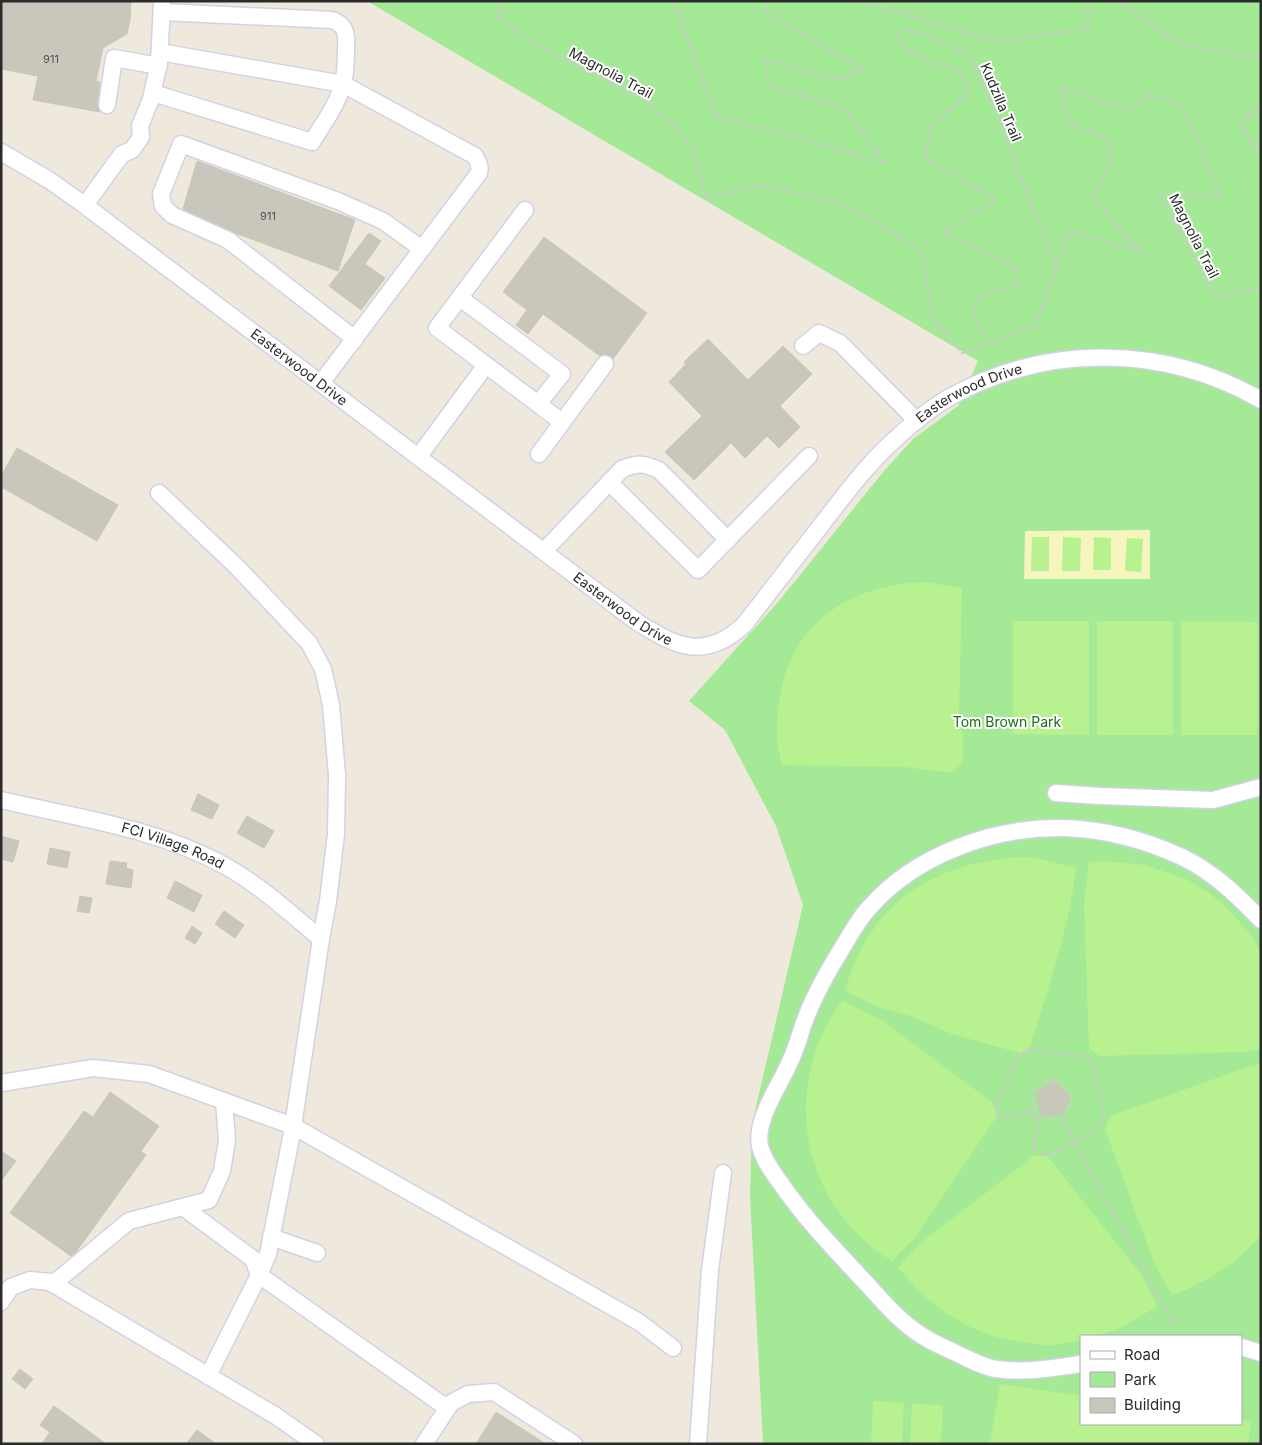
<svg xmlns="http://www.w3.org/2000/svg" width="1262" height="1445" font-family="Inter,sans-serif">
	<rect width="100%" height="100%" fill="#eee9dc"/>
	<path fill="#a4e995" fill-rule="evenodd" d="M367 1H1261V1444H763L750 1196 752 1124 803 905 776 826 725 730 689 701 779 601 884 471 914 438 958 406 978 361ZM1081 1336H1241V1424H1081Z"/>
	<polygon fill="#f5f5bd" points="1150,530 1150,579 1024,579 1025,531"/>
	<g fill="#b8f18f">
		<polygon points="1032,537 1049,537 1049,571 1031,571"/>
		<polygon points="1063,537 1081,538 1080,571 1062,571"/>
		<polygon points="1094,537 1111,538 1111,570 1093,570"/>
		<polygon points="1127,538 1143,539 1141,572 1125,571"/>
		<path d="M924 582 962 588 959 715 963 736V763L952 772 933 771 905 767 782 765C775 744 776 719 780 697 792 621 851 585 924 582Z"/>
		<polygon points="1013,621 1089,621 1089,735 1013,734"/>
		<rect x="1097" y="621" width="76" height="114"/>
		<polygon points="1181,621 1257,622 1257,735 1181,735"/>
		<path d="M1027 857 1040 859 1076 868C1069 929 1048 988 1030 1047L1020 1053 952 1034 910 1016 878 1007 845 991C870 901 936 860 1027 857Z"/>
		<polygon points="1107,861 1145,865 1186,879 1208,892 1223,904 1249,932 1261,952 1261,1049 1245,1052 1099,1056 1089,1048 1084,903 1089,862"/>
		<path d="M842 1001 880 1019 992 1102 997 1116 915 1238 892 1261C800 1206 779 1085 842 1001Z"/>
		<path d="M1261 1064V1235C1237 1264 1207 1282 1172 1295L1154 1263 1105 1129 1110 1116 1245 1068Z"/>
		<path d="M1035 1155 1048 1157 1141 1274 1157 1305 1154 1308C1128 1324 1112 1336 1081 1336V1340C1071 1342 1060 1344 1050 1345 1040 1345 1030 1343 1020 1342 968 1334 930 1307 898 1267L923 1241Z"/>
		<polygon points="1000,1384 1081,1396 1081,1424 1241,1424 1241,1420 1251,1422 1248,1444 990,1444"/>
		<polygon points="873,1401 904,1403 902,1444 871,1444"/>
		<polygon points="912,1404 943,1405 941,1444 910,1444"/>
	</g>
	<g fill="#c9c7bb" stroke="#cac6b6">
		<polygon points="1,1 131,1 130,20 127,34 103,48 96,81 100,82 97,104 100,112 33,100 38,76 1,69"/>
		<polygon points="197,161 355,220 338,271 235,233 183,209"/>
		<polygon points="369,233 381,241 365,264 385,278 361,310 329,286"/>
		<polygon points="544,237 647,313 613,359 607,354 600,356 543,314 528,334 516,325 527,310 503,292"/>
		<polygon points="708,339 748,380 783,346 812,374 780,406 800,427 779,448 767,436 745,458 731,443 694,480 665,452 702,416 669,382 686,364 684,362"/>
		<polygon points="17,448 118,505 97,541 1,487 1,476"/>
		<polygon points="198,794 219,805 212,819 191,810"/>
		<polygon points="247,816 274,831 264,848 237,833"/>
		<polygon points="1,836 19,841 13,862 1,859"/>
		<polygon points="50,848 70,852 67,868 47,864"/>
		<polygon points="110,861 127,863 126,868 133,870 131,888 106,884"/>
		<polygon points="175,881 202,895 194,912 167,898"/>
		<polygon points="80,896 92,898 89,913 77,911"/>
		<polygon points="224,911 244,925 235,938 215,924"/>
		<polygon points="192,926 202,933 195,944 185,938"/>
		<polygon points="1055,1082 1070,1097 1061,1116 1040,1114 1036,1092"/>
		<polygon points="110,1092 159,1126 141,1151 146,1155 76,1252 71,1256 10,1213 84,1111 93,1117"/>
		<polygon points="1,1151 16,1161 1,1181"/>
		<polygon points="20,1369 33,1379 25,1389 12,1379"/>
		<polygon points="54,1406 64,1413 106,1444 42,1444 50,1432 40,1425"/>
		<polygon points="496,1412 546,1444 476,1444"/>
		<polygon points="197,1430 216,1444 186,1444"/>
	</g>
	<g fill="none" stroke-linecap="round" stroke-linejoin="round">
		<defs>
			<g id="minor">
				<path d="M160 52 343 84 475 156C478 162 481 166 479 173L321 383"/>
				<path d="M153 93 312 142C323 124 338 104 343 83 346 72 346 59 346 48 347 34 346 25 332 20L163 12"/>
				<polyline points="107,105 114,58 159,66"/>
				<path id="s1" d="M1 152 49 180 83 204 637 622C677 647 704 661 744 625 770 591 796 558 822 524 844 496 865 467 891 443 908 427 929 409 950 397 1048 343 1165 345 1261 400"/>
				<polyline points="85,205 122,154 132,150 141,137 140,126 151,99 159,63 162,3"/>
				<polyline points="525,210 437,328 562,422"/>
				<polyline points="460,298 562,374 538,404"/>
				<polyline points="355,339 228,240 172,215 163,206 161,194 181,144 338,201 383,221 422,249"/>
				<polyline points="803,346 819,333 840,343 917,421"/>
				<polyline points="539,454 605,364"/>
				<polyline points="419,456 486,365"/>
				<polyline points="609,482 698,570 809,456"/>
				<polyline points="159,493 236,566 309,643 323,669 331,705 337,775 336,834 328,901 321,939 292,1133 268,1254 259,1275 208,1376"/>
				<path d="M544 551 622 469C638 463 643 463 659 470L728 540"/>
				<polyline points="1056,793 1099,796 1213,800 1261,787"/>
				<path id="s2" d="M1 800C78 818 157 828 227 867 261 886 291 914 321 939"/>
				<polyline points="1,1083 93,1068 149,1074 293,1126 639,1322 673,1348"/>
				<polyline points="183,1207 253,1259 259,1275 447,1408"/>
				<polyline points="271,1237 317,1253"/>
				<polyline points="53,1284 129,1221 209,1200 222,1171 227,1140 224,1101"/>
				<polyline points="1,1302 11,1287 30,1280 50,1282 276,1416 316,1444"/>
				<polyline points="1241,1347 1261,1353"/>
				<path d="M1081 1364C1054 1368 1024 1373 996 1369 983 1367 971 1360 960 1355 948 1349 935 1344 924 1337 902 1324 884 1303 867 1284 835 1250 805 1219 779 1181 772 1171 763 1159 760 1146 754 1117 785 1079 794 1052 799 1040 802 1027 807 1015 816 992 828 971 841 950 850 935 858 920 869 908 915 855 993 827 1062 828 1102 829 1145 840 1182 857 1213 872 1237 895 1261 920"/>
				<polyline points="424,1444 451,1403 468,1394 494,1392 574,1444"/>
				<polyline points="698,1444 710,1270 723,1173"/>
			</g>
		</defs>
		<use href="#minor" stroke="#d1d2e5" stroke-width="19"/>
		<g stroke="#ccc" stroke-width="2.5" stroke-dasharray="4 2.5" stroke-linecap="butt">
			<polyline points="500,1 500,19 537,46 649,102 693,146 706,198 762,185 844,205 921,250 934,321 962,353 1036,325 1069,231 1141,252 1092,197 1111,164 1110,140 1070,123 1061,87 1128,110 1151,94 1182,105 1220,195 1159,195 1215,296 1261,289"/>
			<polyline points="674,1 716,117 783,133 885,163 847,109 768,85 767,60 837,80 863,70 766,12 766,1"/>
			<polyline points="861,1 998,42 1088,28 1088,1"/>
			<polyline points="1119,1 1181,45 1261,59"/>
			<polyline points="1261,106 1239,123 1261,157"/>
			<polyline points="989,343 973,317 980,296 1017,285 1015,266 943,234 996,198 925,159 931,127 969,92 961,73 913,54 895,37 908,29 947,44 971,57 992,104 1056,267"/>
			<polygon points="1054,1079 1073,1096 1063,1121 1035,1117 1031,1090"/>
			<polyline points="1034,1111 999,1118 996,1103 1019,1055 1032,1049 1084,1056 1094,1066 1104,1117 1098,1129 1050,1155 1033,1150 1039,1118"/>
			<polyline points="1063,1121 1172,1321 1178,1318"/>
		</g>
		<use href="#minor" stroke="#fff" stroke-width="16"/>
	</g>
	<g text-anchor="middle" stroke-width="4" stroke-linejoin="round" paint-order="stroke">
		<g font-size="11" fill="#52524f">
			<text x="51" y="63">911</text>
			<text x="268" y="220">911</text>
		</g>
		<g font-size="14" fill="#2b2b2b" stroke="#fff">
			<text transform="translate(611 73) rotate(28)" y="5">Magnolia Trail</text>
			<text transform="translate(1001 102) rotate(67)" y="5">Kudzilla Trail</text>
			<text transform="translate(1194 236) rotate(63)" y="5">Magnolia Trail</text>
			<text dy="5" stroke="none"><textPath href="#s1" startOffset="368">Easterwood Drive</textPath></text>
			<text dy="5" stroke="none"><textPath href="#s1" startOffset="1238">Easterwood Drive</textPath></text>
			<text dy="5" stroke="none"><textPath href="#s1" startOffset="772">Easterwood Drive</textPath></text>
			<text dy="5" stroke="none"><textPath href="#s2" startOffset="178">FCI Village Road</textPath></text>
		</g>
		<g font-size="14" fill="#196f15" stroke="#fff">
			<text x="1007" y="727">Tom Brown Park</text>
		</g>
	</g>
	<rect width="1262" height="1445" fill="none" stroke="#2b2b2b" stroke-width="5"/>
	<rect x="1080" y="1335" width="162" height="90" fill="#ffffff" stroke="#aaaaaa"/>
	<rect x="1090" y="1351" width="25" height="8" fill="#ffffff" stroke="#aaaaaa"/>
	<text x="1124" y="1360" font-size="15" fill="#2b2b2b">Road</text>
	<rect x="1090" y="1372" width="25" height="15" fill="#a4e995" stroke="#aaaaaa"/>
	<text x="1124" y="1385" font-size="15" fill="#2b2b2b">Park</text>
	<rect x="1090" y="1398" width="25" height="15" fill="#c9c7bb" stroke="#aaaaaa"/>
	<text x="1124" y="1410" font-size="15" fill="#2b2b2b">Building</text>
</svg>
